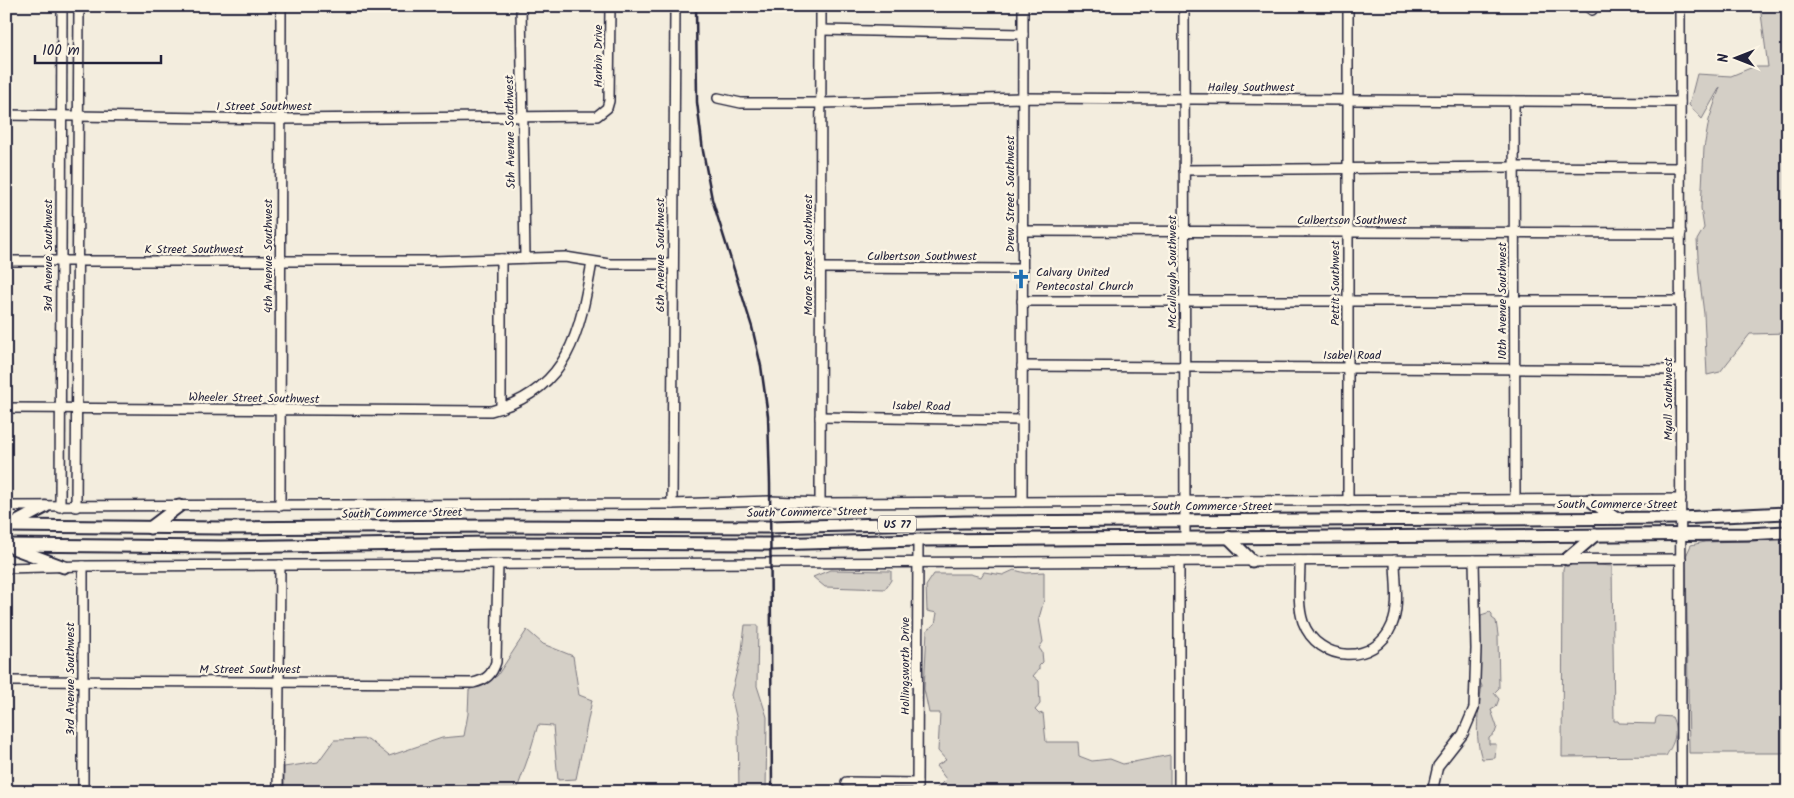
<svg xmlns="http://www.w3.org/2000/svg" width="1794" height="798" font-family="Kalam,sans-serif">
	<rect width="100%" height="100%" fill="#f3edde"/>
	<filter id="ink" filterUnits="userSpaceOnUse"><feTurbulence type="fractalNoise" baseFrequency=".02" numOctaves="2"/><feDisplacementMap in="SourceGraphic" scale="10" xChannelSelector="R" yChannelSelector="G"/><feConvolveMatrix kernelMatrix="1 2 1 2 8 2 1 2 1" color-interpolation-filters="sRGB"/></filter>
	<g filter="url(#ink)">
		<g fill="#d4cfc6" stroke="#7b7880">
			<polygon points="1760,6 1788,6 1788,333 1750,334 1720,372 1707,375 1704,314 1699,274 1697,240 1704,228 1701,208 1704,148 1709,120 1720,87 1702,119 1689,105 1697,74 1731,76 1753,67 1768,67"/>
			<polygon points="1788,540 1788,753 1689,753 1686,556 1691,545 1705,542"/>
			<path d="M1566 563 1612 566 1614 721H1618L1619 723 1655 724 1656 718 1659 716 1672 717C1679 732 1674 743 1666 756L1562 757 1563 569Z"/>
			<polygon points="830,570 891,571 891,580 885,589 825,587 813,577"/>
			<polygon points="1014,570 1026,573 1044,572 1044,600 1039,618 1043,642 1039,648 1042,652 1043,662 1039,666 1039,669 1033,676 1039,681 1040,704 1035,710 1039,714 1043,713 1046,742 1078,742 1079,756 1092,761 1110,759 1123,764 1170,755 1170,792 933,792 946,779 936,766 946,760 938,751 940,713 929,713 924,689 927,630 935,624 937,613 927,611 926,586 934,574 970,574 981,577 984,572 1003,575"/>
			<path d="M1490 612 1492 614V618L1496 621 1498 635 1499 688 1494 693 1499 699 1496 707 1491 710 1497 727 1495 733 1489 738V744H1496L1495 758 1482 759C1474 735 1478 711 1482 686L1479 680 1481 615Z"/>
			<polygon points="745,625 758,625 757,686 767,717 766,792 739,792 738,725 731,695 742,650"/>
			<polygon points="527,630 543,644 573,656 579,695 592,700 576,779 558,780 553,726 538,725 528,758 516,792 284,792 284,767 318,762 334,740 368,739 389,756 442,738 464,736 468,714 469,690 497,676"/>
		</g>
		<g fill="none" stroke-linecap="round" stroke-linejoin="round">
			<defs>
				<g id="minor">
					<polyline points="521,6 525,258"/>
					<polyline points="1184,6 1185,538"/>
					<polyline points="1587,6 1592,10"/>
					<polyline points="1680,6 1681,792"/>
					<polyline points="822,30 1023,34"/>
					<polyline points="718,98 741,103 822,103 1023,98 1680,102"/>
					<polyline points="1514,101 1515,500"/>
					<polyline points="6,115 281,119 597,116 607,108 609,101 610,6"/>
					<polyline points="1184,170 1514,167 1680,168"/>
					<polyline points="1023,231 1681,233"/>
					<polyline points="501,259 501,408"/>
					<polyline points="6,261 431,261 565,257 609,264 672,264"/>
					<polyline points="820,268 1023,269"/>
					<polyline points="1022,301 1681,301"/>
					<polyline points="1022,366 1681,370"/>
					<path d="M6 408 491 411C569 390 580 332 592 262"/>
					<polyline points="820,417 1022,420"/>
					<polyline points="1348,501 1348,6"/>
					<polyline points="1022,502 1023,6"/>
					<polyline points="820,503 821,6"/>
					<polyline points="672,504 675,6"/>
					<polyline points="6,506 672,504 770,501 820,503 1681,499"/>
					<polyline points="280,506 281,6"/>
					<polyline points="60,507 62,6"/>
					<polyline points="76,507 79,6"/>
					<polyline points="1179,561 1179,792"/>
					<path d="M1300 561C1300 580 1297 604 1303 622 1318 663 1375 666 1392 625 1400 606 1395 581 1395 560"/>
					<polyline points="6,568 83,566 1681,559"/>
					<path d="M6 681 473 683C486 680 492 675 496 662L498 564"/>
					<polyline points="846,782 917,783"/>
					<polyline points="83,792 83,566"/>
					<polyline points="278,792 280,565"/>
					<polyline points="917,792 918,540"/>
					<polyline points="1432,792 1438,766 1463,734 1474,708 1476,649 1474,560"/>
				</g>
				<g id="major">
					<polyline points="1590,500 1615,518"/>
					<polyline points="11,525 45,507"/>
					<polyline points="6,526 221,528 488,526 770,527 964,522 1681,518 1788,513"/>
					<polyline points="150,528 179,506"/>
					<polyline points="1228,537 1252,561"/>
					<polyline points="6,545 220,547 490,543 770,544 918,540 1747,534 1788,532"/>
					<polyline points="13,548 64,567"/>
					<polyline points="1567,559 1595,535"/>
				</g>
			</defs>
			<use href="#minor" stroke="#22223b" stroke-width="12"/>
			<use href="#major" stroke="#22223b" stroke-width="15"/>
			<use href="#minor" stroke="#fcf5e5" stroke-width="9"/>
			<use href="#major" stroke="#fcf5e5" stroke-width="11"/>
			<polyline stroke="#22223b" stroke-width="2.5" points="696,6 697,102 703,151 712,199 752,327 761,366 768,416 770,484 772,792"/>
		</g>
	</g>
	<defs>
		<symbol id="church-bare" viewBox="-9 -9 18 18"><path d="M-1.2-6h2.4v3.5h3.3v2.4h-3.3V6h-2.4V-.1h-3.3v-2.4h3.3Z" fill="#1f6fb2" stroke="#fcf5e5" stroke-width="2.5" paint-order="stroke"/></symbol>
	</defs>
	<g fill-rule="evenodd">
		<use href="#church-bare" x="1007" y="265" width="28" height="28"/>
	</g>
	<g text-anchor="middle" stroke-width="4.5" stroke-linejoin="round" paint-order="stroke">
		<rect fill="#fcf5e5" stroke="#63616e" stroke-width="1" x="878" y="515.5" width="38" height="17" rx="4"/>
		<g font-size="11" font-weight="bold" fill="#22223b">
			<text x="897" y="528">US 77</text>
		</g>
		<g font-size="12" fill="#22223b" stroke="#fcf5e5">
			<text transform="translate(598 56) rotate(-90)" y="4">Harbin Drive</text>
			<text x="1251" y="91">Hailey Southwest</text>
			<text x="264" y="110">I Street Southwest</text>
			<text transform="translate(510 132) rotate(-91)" y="4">5th Avenue Southwest</text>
			<text transform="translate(1010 194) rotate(-90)" y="4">Drew Street Southwest</text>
			<text x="1352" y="224">Culbertson Southwest</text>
			<text x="194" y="253">K Street Southwest</text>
			<text transform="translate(660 255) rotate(-90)" y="4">6th Avenue Southwest</text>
			<text transform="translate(808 255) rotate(-90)" y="4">Moore Street Southwest</text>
			<text transform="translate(48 256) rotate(-90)" y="4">3rd Avenue Southwest</text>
			<text transform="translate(268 256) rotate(-90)" y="4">4th Avenue Southwest</text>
			<text x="922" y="260">Culbertson Southwest</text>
			<text transform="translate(1172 272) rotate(-90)" y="4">McCullough Southwest</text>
			<text transform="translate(1335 283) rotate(-90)" y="4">Pettit Southwest</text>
			<text transform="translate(1502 301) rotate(-90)" y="4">10th Avenue Southwest</text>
			<text x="1352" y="359">Isabel Road</text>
			<text transform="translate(254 398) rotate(1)" y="4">Wheeler Street Southwest</text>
			<text transform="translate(1668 399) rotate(-90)" y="4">Myall Southwest</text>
			<text transform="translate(921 406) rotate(1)" y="4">Isabel Road</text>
			<text x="1617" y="508">South Commerce Street</text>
			<text x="1212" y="510">South Commerce Street</text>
			<text transform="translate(807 512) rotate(-1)" y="4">South Commerce Street</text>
			<text transform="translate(402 513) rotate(-1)" y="4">South Commerce Street</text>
			<text transform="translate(905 666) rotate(-90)" y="4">Hollingsworth Drive</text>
			<text x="250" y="673">M Street Southwest</text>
			<text transform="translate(70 679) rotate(-90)" y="4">3rd Avenue Southwest</text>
		</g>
		<g font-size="12" fill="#22223b" stroke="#fcf5e5" text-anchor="start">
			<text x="1036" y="276">Calvary United<tspan x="1036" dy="14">Pentecostal Church</tspan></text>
		</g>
	</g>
	<rect width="1794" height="798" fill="none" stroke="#fcf5e5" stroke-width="25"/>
	<rect x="12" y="12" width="1769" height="773" fill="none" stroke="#22223b" stroke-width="2" filter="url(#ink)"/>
	<g transform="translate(1736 58) rotate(270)" stroke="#fcf5e5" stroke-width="4" paint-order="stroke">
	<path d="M0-4L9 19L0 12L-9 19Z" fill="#22223b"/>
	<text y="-8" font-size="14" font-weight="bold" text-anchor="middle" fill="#22223b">N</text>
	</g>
	<path d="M35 55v8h126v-8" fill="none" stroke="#22223b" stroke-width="2.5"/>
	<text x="42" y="55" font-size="15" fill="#22223b" stroke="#fcf5e5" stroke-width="4" paint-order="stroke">100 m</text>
</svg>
